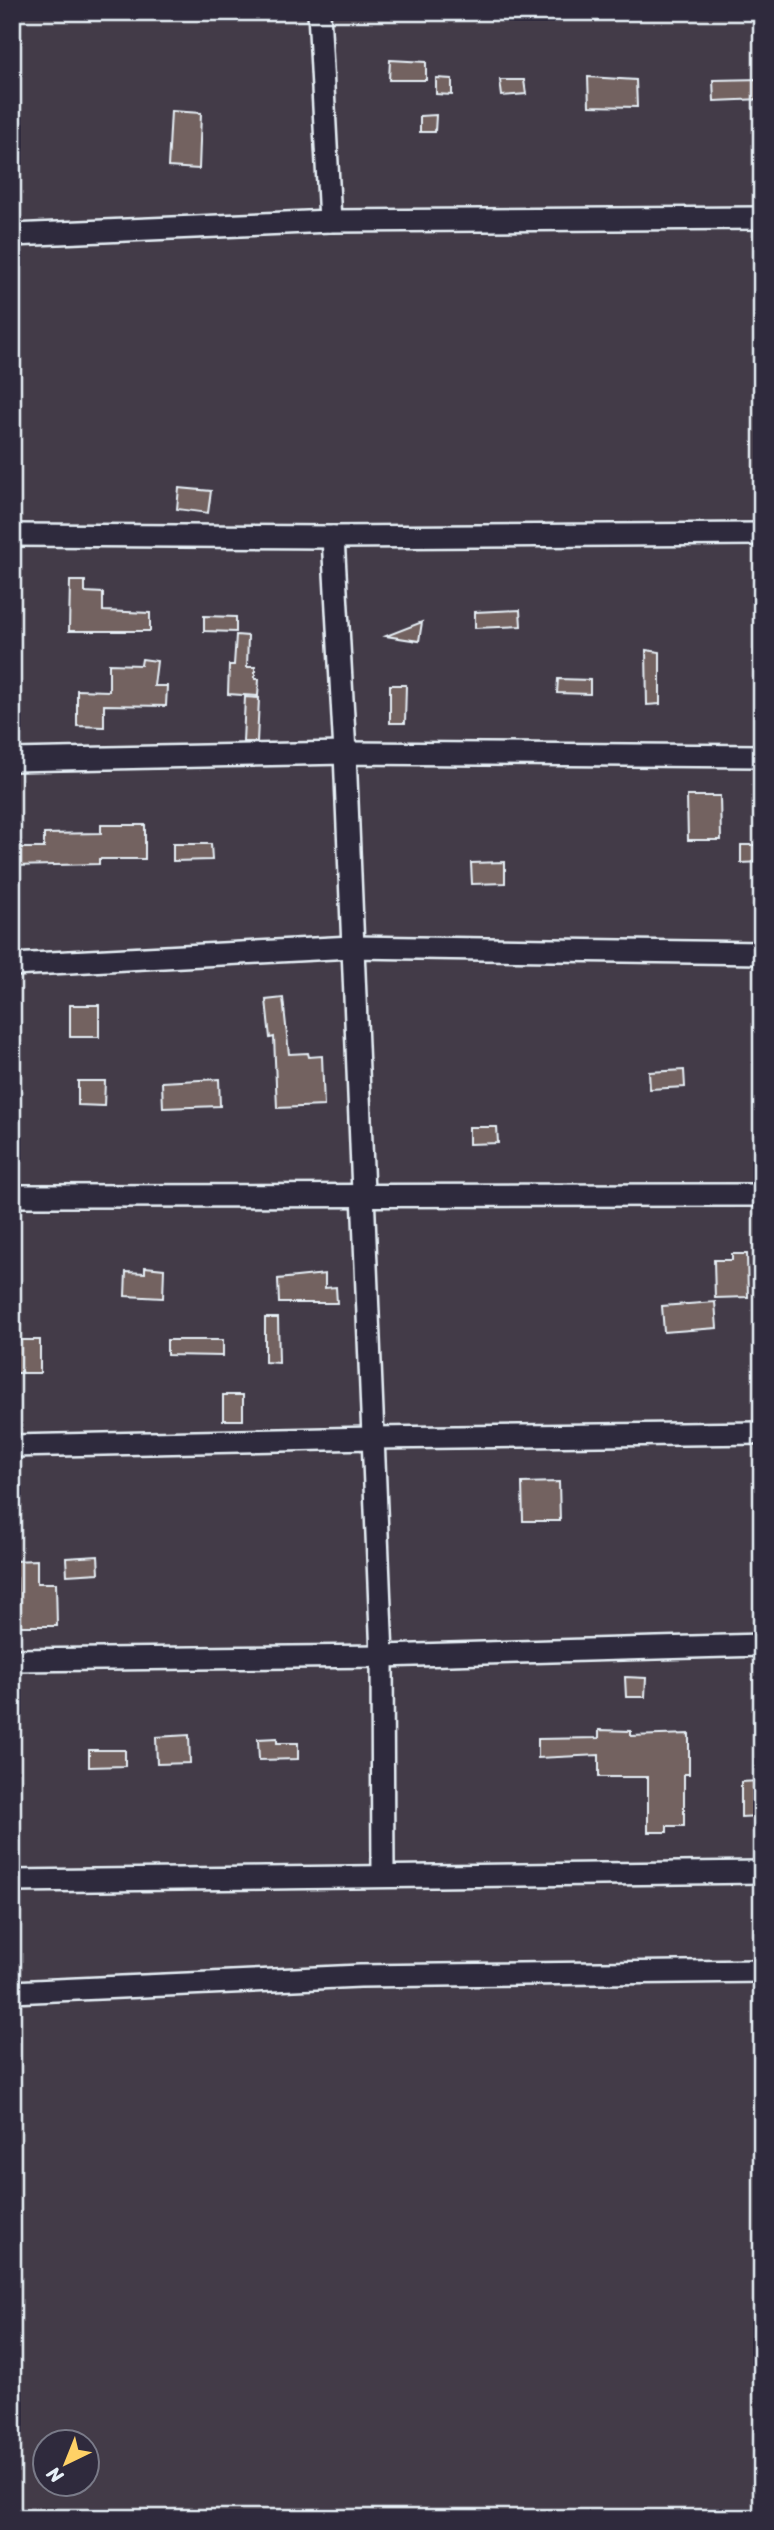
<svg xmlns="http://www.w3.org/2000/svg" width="774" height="2530" font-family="Sriracha,sans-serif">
	<rect width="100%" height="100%" fill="#433b48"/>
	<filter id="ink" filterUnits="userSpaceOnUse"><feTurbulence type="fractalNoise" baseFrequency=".0143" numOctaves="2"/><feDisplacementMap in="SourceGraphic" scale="14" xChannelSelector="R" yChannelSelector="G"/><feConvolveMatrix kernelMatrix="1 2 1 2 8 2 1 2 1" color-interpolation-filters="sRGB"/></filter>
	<g filter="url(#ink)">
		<g fill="#736260" stroke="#e8f1f8" stroke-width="2">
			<polygon points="390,60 426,62 426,80 389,80"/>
			<polygon points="588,77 636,80 637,107 589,106"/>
			<polygon points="436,78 452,79 452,95 436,94"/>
			<polygon points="762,79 762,99 714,101 713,80"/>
			<polygon points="500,80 524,80 526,94 502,96"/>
			<polygon points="171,111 201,113 199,169 168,167"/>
			<polygon points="436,115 435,132 420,132 420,116"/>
			<polygon points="179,488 211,491 208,513 177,509"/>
			<polygon points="70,581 85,581 85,592 103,593 103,611 150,613 150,631 69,631"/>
			<polygon points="520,610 521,626 475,628 475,612"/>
			<polygon points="204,616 236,617 236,632 204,631"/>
			<polygon points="422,622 419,641 386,636"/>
			<polygon points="236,635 248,636 247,667 255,667 255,679 259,679 258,696 228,694 229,665 234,665"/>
			<polygon points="646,650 660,652 660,704 647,705"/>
			<polygon points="142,659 157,661 154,686 167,686 166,706 104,705 104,727 77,726 77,690 109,691 109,664 141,665"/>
			<polygon points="558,679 590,680 590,694 557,693"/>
			<polygon points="390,685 406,685 405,723 390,723"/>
			<polygon points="245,697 259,698 257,742 243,742"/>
			<polygon points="687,796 720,796 721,840 688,840"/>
			<polygon points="101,825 145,825 145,859 99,859 99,864 12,866 12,848 44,848 44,834 101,833"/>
			<polygon points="173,844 211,844 212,860 173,861"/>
			<polygon points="741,845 762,845 762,862 741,863"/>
			<polygon points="505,862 505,883 472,884 471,863"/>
			<polygon points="283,998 289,1054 308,1053 309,1057 322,1056 324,1106 277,1108 274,1037 270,1038 266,1000"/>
			<rect x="70" y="1005" width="29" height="32"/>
			<polygon points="684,1070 685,1087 650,1089 649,1072"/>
			<polygon points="219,1079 220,1106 163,1108 162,1082"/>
			<polygon points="78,1081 105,1081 104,1106 78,1105"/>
			<polygon points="469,1127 497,1127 498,1143 469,1144"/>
			<polygon points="732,1254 747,1254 748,1297 715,1298 714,1260 732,1260"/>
			<polygon points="145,1267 164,1269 163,1298 125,1296 126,1272 145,1273"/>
			<polygon points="325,1274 325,1288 336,1287 337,1303 279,1303 278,1279"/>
			<polygon points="715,1302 717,1328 664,1332 662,1306"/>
			<polygon points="265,1318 278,1318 279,1363 265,1362"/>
			<rect x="12" y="1340" width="28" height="33"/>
			<polygon points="167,1340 223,1340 223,1356 167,1355"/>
			<rect x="223" y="1395" width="20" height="25"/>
			<polygon points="559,1482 560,1521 523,1521 522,1483"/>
			<polygon points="98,1556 99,1573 67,1575 66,1558"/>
			<polygon points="37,1560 37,1583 56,1583 57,1626 18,1626 17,1578 13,1578 13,1561"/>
			<polygon points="625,1677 646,1678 645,1697 626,1697"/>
			<polygon points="599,1730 631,1731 631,1736 689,1734 689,1774 684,1774 684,1826 667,1826 667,1832 648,1832 648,1777 599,1777 599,1755 538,1758 538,1739 599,1738"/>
			<polygon points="189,1735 190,1763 157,1764 156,1737"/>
			<polygon points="277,1738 277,1743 298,1743 298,1759 259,1760 258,1739"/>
			<polygon points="89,1750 125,1750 125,1766 89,1767"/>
			<polygon points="759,1781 759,1816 741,1817 741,1782"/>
		</g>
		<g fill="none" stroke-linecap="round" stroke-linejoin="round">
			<defs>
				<g id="minor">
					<polyline points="319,12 330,221"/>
					<polyline points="12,235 330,221 762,218"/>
					<polyline points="12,535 333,537 762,534"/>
					<polyline points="333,537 345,753 382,1656 383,1876"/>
					<polyline points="12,760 345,753 762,756"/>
					<polyline points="12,965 352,947 762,953"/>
					<polyline points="12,1196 762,1195"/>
					<polyline points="12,1446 372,1438 762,1433"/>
					<polyline points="12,1660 382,1656 762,1645"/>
					<polyline points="12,1881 762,1872"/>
					<polyline points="12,1992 360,1976 762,1971"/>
				</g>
			</defs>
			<use href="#minor" stroke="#e8f1f8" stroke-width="26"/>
			<use href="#minor" stroke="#2f2a3d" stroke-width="21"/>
		</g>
	</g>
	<rect width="774" height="2530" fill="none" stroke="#2f2a3d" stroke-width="42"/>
	<rect x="21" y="21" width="732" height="2488" fill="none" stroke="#e8f1f8" stroke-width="2.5" filter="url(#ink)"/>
	<g transform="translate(66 2463) rotate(223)"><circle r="33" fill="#2f2a3d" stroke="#797a88" stroke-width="2"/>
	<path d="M0-5L12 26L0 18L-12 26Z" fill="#ffd166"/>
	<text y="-10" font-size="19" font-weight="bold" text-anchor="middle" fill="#e8f1f8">N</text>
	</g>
</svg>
